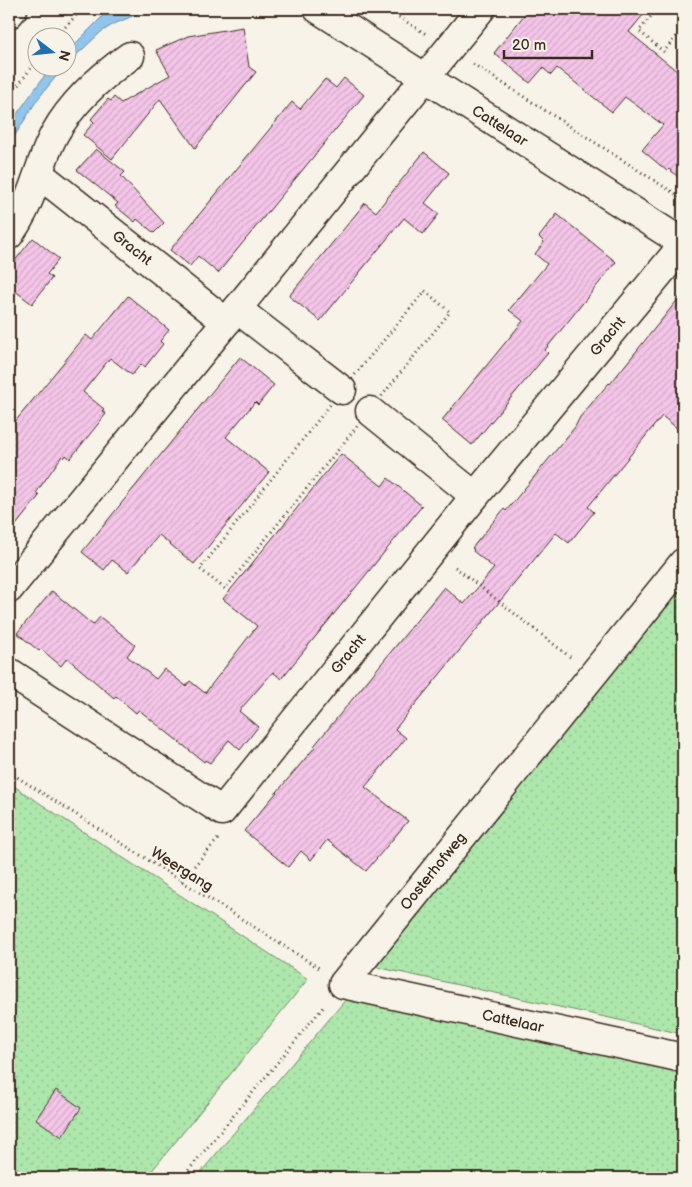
<svg xmlns="http://www.w3.org/2000/svg" width="692" height="1187" font-family="'Balsamiq Sans',sans-serif">
	<defs>
		<pattern id="grass-dots" width="8" height="8" patternUnits="userSpaceOnUse" patternTransform="scale(1.25)"><rect width="8" height="8" fill="#ade7ac"/><path d="M2 2h.1M6 6h.1" fill="none" stroke="#96c694" stroke-width="1.8" stroke-linecap="round"/></pattern>
		<pattern id="building-hatch" width="6" height="6" patternUnits="userSpaceOnUse" patternTransform="scale(1.25)"><rect width="6" height="6" fill="#f4c5e8"/><path d="M-1 1l2-2M0 6l6-6M5 7l2-2" fill="none" stroke="#d2a9c7"/></pattern>
	</defs>
	<rect width="100%" height="100%" fill="#f7f3e8"/>
	<filter id="ink" filterUnits="userSpaceOnUse"><feTurbulence type="fractalNoise" baseFrequency=".02" numOctaves="2"/><feDisplacementMap in="SourceGraphic" scale="10" xChannelSelector="R" yChannelSelector="G"/><feConvolveMatrix kernelMatrix="1 2 1 2 8 2 1 2 1" color-interpolation-filters="sRGB"/></filter>
	<g filter="url(#ink)">
		<g fill="url(#grass-dots)" stroke="#748865">
			<polygon points="683,576 683,1034 367,965"/>
			<polygon points="9,783 308,979 146,1178 9,1178"/>
			<polygon points="347,998 683,1070 683,1178 196,1178"/>
		</g>
		<g fill="#90c6ee" stroke="#6e889b">
			<polygon points="110,9 149,9 114,24 101,32 68,63 68,51"/>
			<polygon points="50,68 63,68 37,100 14,137 9,132 9,125"/>
		</g>
		<g fill="url(#building-hatch)" stroke="#3b2a1e">
			<polygon points="529,9 648,9 629,32 683,76 683,181 669,169 667,171 642,150 663,125 625,97 612,112 557,68 551,75 543,68 530,83 494,53"/>
			<polygon points="243,27 249,67 256,72 195,148 160,99 112,159 83,135 94,122 91,119 108,99 111,101 114,97 121,103 170,75 156,50 188,36"/>
			<polygon points="344,78 364,95 218,273 198,256 190,266 170,250 292,102 300,109 325,79 336,88"/>
			<polygon points="96,149 125,172 121,176 164,223 154,233 137,219 135,222 115,206 118,203 77,170"/>
			<polygon points="424,152 449,173 425,203 439,214 423,234 404,218 320,321 289,296 365,203 376,212"/>
			<polygon points="557,214 616,262 545,350 548,353 472,445 442,420 523,321 509,310 547,264 535,254 544,242 539,237"/>
			<polygon points="33,238 59,259 47,274 52,278 32,304 9,286 9,268"/>
			<polygon points="683,293 683,433 662,416 588,507 594,512 569,543 556,533 395,729 406,738 365,787 408,821 366,871 327,840 311,860 301,851 288,867 244,831 315,747 314,746 444,587 464,604 494,568 473,551 474,549 472,548 504,509 506,511 575,427 580,417 609,383 610,384"/>
			<polygon points="128,296 169,330 160,341 163,344 145,367 141,364 132,375 110,358 83,392 104,409 102,411 106,414 70,459 66,455 64,458 62,456 36,493 39,496 9,534 9,429 86,335 92,340"/>
			<polygon points="240,357 274,385 258,405 255,402 226,437 269,472 194,564 159,535 128,572 112,560 104,570 82,552"/>
			<polygon points="341,454 382,486 388,478 422,506 281,679 273,672 239,711 258,727 240,750 229,740 210,763 205,760 204,762 139,710 136,713 116,696 114,698 67,658 61,666 41,649 39,651 17,633 52,591 93,625 100,617 135,645 127,656 156,679 164,669 186,686 190,681 205,693 257,626 223,599"/>
			<polygon points="56,1090 81,1108 62,1137 36,1119"/>
		</g>
		<g fill="none" stroke-linecap="round" stroke-linejoin="round">
			<defs>
				<g id="minor">
					<path id="s1" d="M318 9 683 243"/>
					<polyline points="9,14 13,9"/>
					<path id="s2" d="M39 174 226 322"/>
					<path d="M9 235C14 228 19 220 23 212 36 187 41 158 55 133 73 101 100 77 130 56"/>
					<polyline points="237,309 342,390"/>
					<polyline points="370,411 475,496"/>
					<path id="s3" d="M683 563 343 984 683 1058"/>
					<polyline points="9,589 481,9"/>
					<path id="s4" d="M9 672 222 811 475 496 683 245"/>
				</g>
			</defs>
			<use href="#minor" stroke="#3b2a1e" stroke-width="31"/>
			<g stroke="#3b2a1e" stroke-width="3" stroke-dasharray="1 4" stroke-linecap="butt">
				<polyline points="386,9 426,34"/>
				<polyline points="657,9 639,31 664,52 683,27"/>
				<polyline points="55,38 82,9"/>
				<polyline points="473,64 683,199"/>
				<polyline points="9,97 38,59"/>
				<polyline points="9,145 16,151"/>
				<polygon points="425,291 450,312 225,589 200,569 342,390"/>
				<polyline points="455,567 570,657"/>
				<polyline points="9,772 319,968"/>
				<polyline points="181,881 218,839"/>
				<polyline points="182,1178 325,1005"/>
			</g>
			<use href="#minor" stroke="#f7f3e8" stroke-width="28"/>
		</g>
	</g>
	<g text-anchor="middle" stroke-width="4" stroke-linejoin="round" paint-order="stroke">
		<g font-size="15" fill="#3b2a1e" stroke="#f7f3e8">
			<text dy="5" stroke="none"><textPath href="#s1" startOffset="216">Cattelaar</textPath></text>
			<text dy="5" stroke="none"><textPath href="#s2" startOffset="119">Gracht</textPath></text>
			<text dy="5" stroke="none"><textPath href="#s4" startOffset="866">Gracht</textPath></text>
			<text dy="5" stroke="none"><textPath href="#s4" startOffset="456">Gracht</textPath></text>
			<text transform="translate(182 869) rotate(32)" y="5">Weergang</text>
			<text transform="translate(433 871) rotate(-51)" y="5">Oosterhofweg</text>
			<text dy="5" stroke="none"><textPath href="#s3" startOffset="715">Cattelaar</textPath></text>
		</g>
	</g>
	<rect width="692" height="1187" fill="none" stroke="#f7f3e8" stroke-width="30"/>
	<rect x="15" y="15" width="662" height="1157" fill="none" stroke="#3b2a1e" stroke-width="2" filter="url(#ink)"/>
	<g transform="translate(52 52) rotate(106)"><circle r="24" fill="#f7f3e8" stroke="#aca397"/>
	<path d="M0-4L9 19L0 12L-9 19Z" fill="#1f6fb2"/>
	<text y="-8" font-size="14" font-weight="bold" text-anchor="middle" fill="#3b2a1e">N</text>
	</g>
	<path d="M504 50v8h88v-8" fill="none" stroke="#3b2a1e" stroke-width="2.5"/>
	<text x="512" y="50" font-size="15" fill="#3b2a1e" stroke="#f7f3e8" stroke-width="4" paint-order="stroke">20 m</text>
</svg>
